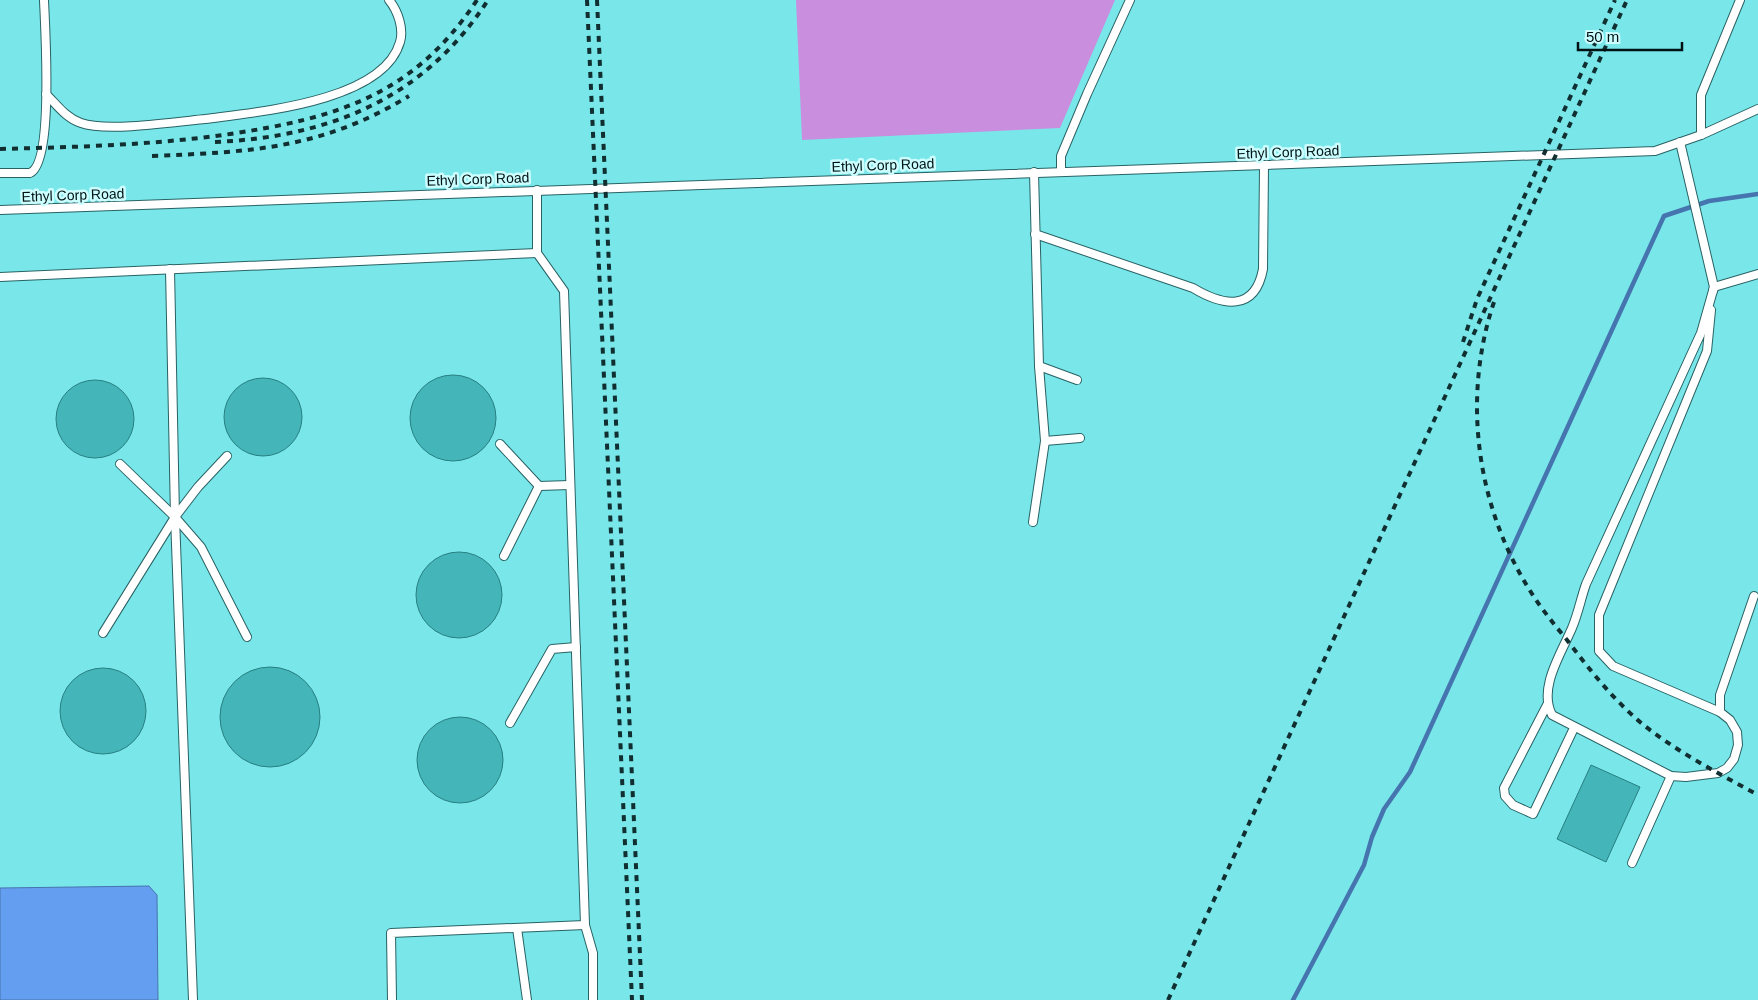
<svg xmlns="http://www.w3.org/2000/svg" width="1758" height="1000" font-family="Arial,sans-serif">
	<rect width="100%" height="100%" fill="#79e7ea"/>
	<polygon fill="#c98edd" points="796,0 1115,0 1060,128 802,140"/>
	<polygon fill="#649ef1" stroke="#4674ae" points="149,886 157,895 158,1000 0,1000 0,888"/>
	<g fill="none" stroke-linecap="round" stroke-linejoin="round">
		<polyline stroke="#4674ae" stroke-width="4.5" points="1293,1000 1364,865 1372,837 1384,809 1410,772 1664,216 1709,201 1758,194"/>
	</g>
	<g fill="#44b5b8" stroke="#277f81">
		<circle cx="453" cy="418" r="43"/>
		<circle cx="263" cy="417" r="39"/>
		<circle cx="95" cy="419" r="39"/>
		<circle cx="459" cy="595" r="43"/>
		<circle cx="270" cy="717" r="50"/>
		<circle cx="103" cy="711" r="43"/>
		<circle cx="460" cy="760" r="43"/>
		<polygon points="1591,765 1640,787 1606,862 1557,839"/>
	</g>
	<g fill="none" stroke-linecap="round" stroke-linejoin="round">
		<defs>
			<g id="service">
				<path d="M46 94C57 105 66 118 81 123 106 132 176 122 205 119 256 112 383 102 400 42 404 29 398 11 389 0"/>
				<polyline points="1701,135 1701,95 1740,0"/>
				<path d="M1680 142 1714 287 1701 333 1586 584C1581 598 1578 614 1572 628 1561 654 1538 688 1552 715L1671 776 1686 777 1718 773 1727 768 1734 759 1738 745 1737 732 1730 720 1720 712V695L1754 596"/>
				<polyline points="1061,171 1061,156 1087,94 1130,0"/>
				<polyline points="1034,172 1039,366"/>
				<path d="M0 173H30C54 163 45 27 44 0"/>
				<polyline points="0,210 1655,151 1701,135 1758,109"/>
				<path d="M1035 234 1193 288C1223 306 1255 312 1263 269L1264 166"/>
				<polyline points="170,269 175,517 201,547 247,637"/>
				<polyline points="0,277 537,253"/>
				<polyline points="1713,291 1714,287 1758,274"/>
				<polyline points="1711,310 1707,351 1599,615 1599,651 1613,666 1720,712"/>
				<polyline points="1045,441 1039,366 1077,380"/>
				<polyline points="500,444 539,486 570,485"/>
				<polyline points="1033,522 1045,441 1080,438"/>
				<polyline points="504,556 539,486"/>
				<polyline points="103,633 175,517 120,464"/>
				<polyline points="1547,705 1504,788 1505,796 1513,805 1533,814 1574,728"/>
				<polyline points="510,723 552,649 576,647"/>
				<polyline points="1632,863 1671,776"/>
				<polyline points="585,925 593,953 593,1000"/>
				<polyline points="517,928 527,1000"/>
				<polyline points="193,1000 175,517 198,487 227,456"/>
				<polyline points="392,1000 391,933 585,925 564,291 537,253 537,190"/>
			</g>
		</defs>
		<use href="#service" stroke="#286264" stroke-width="10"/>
		<use href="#service" stroke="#fff" stroke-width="8"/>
		<g stroke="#112f31" stroke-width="4" stroke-dasharray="6 6" stroke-linecap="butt">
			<polyline points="587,0 632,1000"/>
			<polyline points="597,0 642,1000"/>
			<path d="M215 142C329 137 424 99 488 0"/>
			<path d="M0 149C77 147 154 145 230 134 337 118 414 95 477 0"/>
			<path d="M152 156C250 152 322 149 409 96"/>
			<path d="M1494 302C1462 397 1476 504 1529 589 1540 607 1553 623 1567 640 1589 669 1612 698 1640 722 1675 751 1718 773 1758 795"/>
			<polyline points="1463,342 1477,299 1615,0"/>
			<polyline points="1168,1000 1627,0"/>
		</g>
	</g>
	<g text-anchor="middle" stroke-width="5" stroke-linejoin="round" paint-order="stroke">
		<g font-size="14" fill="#001213" stroke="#ccfeff">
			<text transform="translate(1288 152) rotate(-2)" y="5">Ethyl Corp Road</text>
			<text transform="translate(883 165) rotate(-2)" y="5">Ethyl Corp Road</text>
			<text transform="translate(478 179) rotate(-2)" y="5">Ethyl Corp Road</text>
			<text transform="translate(73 195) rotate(-2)" y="5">Ethyl Corp Road</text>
		</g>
	</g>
	<path d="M1578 42v8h104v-8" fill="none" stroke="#001213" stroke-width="2.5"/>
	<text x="1586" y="42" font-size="15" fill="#001213" stroke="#ccfeff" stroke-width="4" paint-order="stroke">50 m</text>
</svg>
